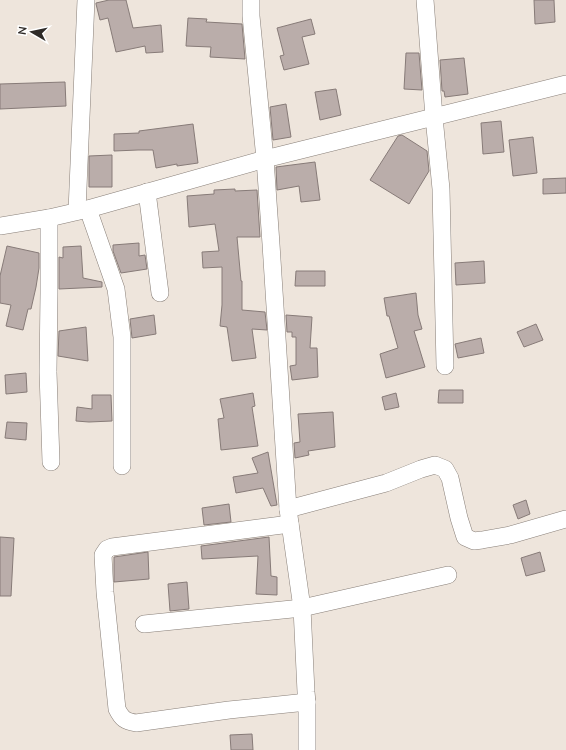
<svg xmlns="http://www.w3.org/2000/svg" width="566" height="750" font-family="Mulish,sans-serif">
	<rect width="100%" height="100%" fill="#eee5dc"/>
	<g fill="#baadaa" stroke="#877b78">
		<polygon points="109,0 126,0 133,28 161,25 163,52 146,53 145,46 116,52 108,18 100,20 96,4 96,3"/>
		<polygon points="534,0 554,0 555,22 535,24"/>
		<polygon points="188,18 207,19 206,22 242,24 245,59 210,57 211,47 186,46"/>
		<polygon points="311,19 315,34 302,37 309,64 284,70 280,56 284,55 277,28"/>
		<polygon points="406,53 419,53 422,90 404,89"/>
		<polygon points="464,58 468,94 445,97 444,91 442,91 440,60"/>
		<polygon points="65,82 66,106 0,109 0,84"/>
		<polygon points="336,89 341,115 320,120 315,92"/>
		<polygon points="286,104 291,137 273,140 270,107"/>
		<polygon points="501,121 504,152 483,154 481,123"/>
		<polygon points="193,124 198,163 177,166 177,164 156,168 153,150 138,150 114,151 114,134 139,133 139,131"/>
		<polygon points="402,135 427,151 429,171 409,204 370,180 398,136"/>
		<polygon points="533,137 537,173 513,176 509,140"/>
		<polygon points="112,155 112,187 89,187 89,156"/>
		<polygon points="315,162 320,200 301,202 299,186 277,190 276,167"/>
		<polygon points="566,178 566,193 543,194 543,179"/>
		<polygon points="235,189 235,191 257,190 260,237 237,237 241,281 242,281 242,310 265,312 267,330 252,329 256,358 232,361 227,327 220,326 222,305 222,267 203,268 202,252 219,251 215,224 189,227 187,196 214,194 214,190"/>
		<polygon points="139,243 139,256 145,255 147,269 121,273 113,251 113,245"/>
		<polygon points="7,246 39,253 39,268 36,287 31,309 28,309 23,330 6,326 11,305 0,303 0,276"/>
		<polygon points="81,246 83,278 102,282 102,287 59,289 59,257 63,258 63,247"/>
		<polygon points="484,261 485,283 456,285 455,263"/>
		<polygon points="296,271 325,271 325,286 295,286"/>
		<polygon points="416,293 418,315 422,329 414,331 425,367 386,378 380,354 398,348 389,316 387,316 384,298"/>
		<polygon points="154,315 156,334 132,338 130,319"/>
		<polygon points="286,315 312,317 310,348 317,348 318,377 292,380 290,366 296,365 296,337 292,337 292,332 287,332"/>
		<polygon points="536,324 543,340 524,347 517,332"/>
		<polygon points="86,327 88,361 58,356 59,331"/>
		<polygon points="481,338 484,353 458,358 455,344"/>
		<polygon points="26,373 27,392 6,394 5,375"/>
		<polygon points="439,390 463,390 463,403 438,403"/>
		<polygon points="253,393 255,406 252,407 258,446 221,450 218,419 224,418 220,399"/>
		<polygon points="396,393 399,407 385,410 382,397"/>
		<polygon points="92,395 111,395 112,421 89,422 76,421 77,407 92,409"/>
		<polygon points="333,412 335,447 308,451 309,455 295,458 294,443 300,442 298,414"/>
		<polygon points="7,422 27,423 26,440 5,438"/>
		<polygon points="268,452 277,505 271,506 263,488 236,493 233,477 258,473 252,458"/>
		<polygon points="526,500 530,514 518,519 513,505"/>
		<polygon points="229,504 231,522 204,525 202,508"/>
		<polygon points="0,537 14,538 11,596 0,596"/>
		<polygon points="269,537 271,576 277,577 277,595 256,594 258,556 202,559 201,546"/>
		<polygon points="148,552 149,579 114,582 114,557"/>
		<polygon points="540,552 545,571 526,576 521,558"/>
		<polygon points="187,582 189,609 170,611 168,584"/>
		<polygon points="252,734 253,750 231,750 230,735"/>
	</g>
	<g fill="none" stroke-linecap="round" stroke-linejoin="round">
		<defs>
			<g id="minor">
				<polyline points="251,0 251,16 265,159 271,244 288,509 302,608 306,692 307,702 307,750"/>
				<polyline points="425,0 434,117 441,189 445,366"/>
				<polyline points="147,192 160,293"/>
				<polyline points="88,209 116,289 122,337 122,466"/>
				<polyline points="77,211 86,0"/>
				<polyline points="49,218 49,293 48,372 51,462"/>
				<polyline points="0,226 49,218 88,209 265,159 566,84"/>
				<polyline points="288,509 386,483 421,469 435,465 445,469 450,478 459,518 465,537 474,541 482,540 510,535 566,519"/>
				<path d="M290 524 112 547 107 549 103 555 105 592 117 709C122 719 125 721 136 723L229 710 307 702"/>
				<polyline points="144,624 302,608 448,575"/>
			</g>
		</defs>
		<use href="#minor" stroke="#887f78" stroke-width="18"/>
		<use href="#minor" stroke="#fff" stroke-width="17"/>
	</g>
	<g transform="translate(32 32) rotate(279)" stroke="#ffffff" stroke-width="3" paint-order="stroke">
	<path d="M0-3L7 15L0 10L-7 15Z" fill="#2f2b28"/>
	<text y="-6" font-size="11" font-weight="bold" text-anchor="middle" fill="#2f2b28">N</text>
	</g>
</svg>
